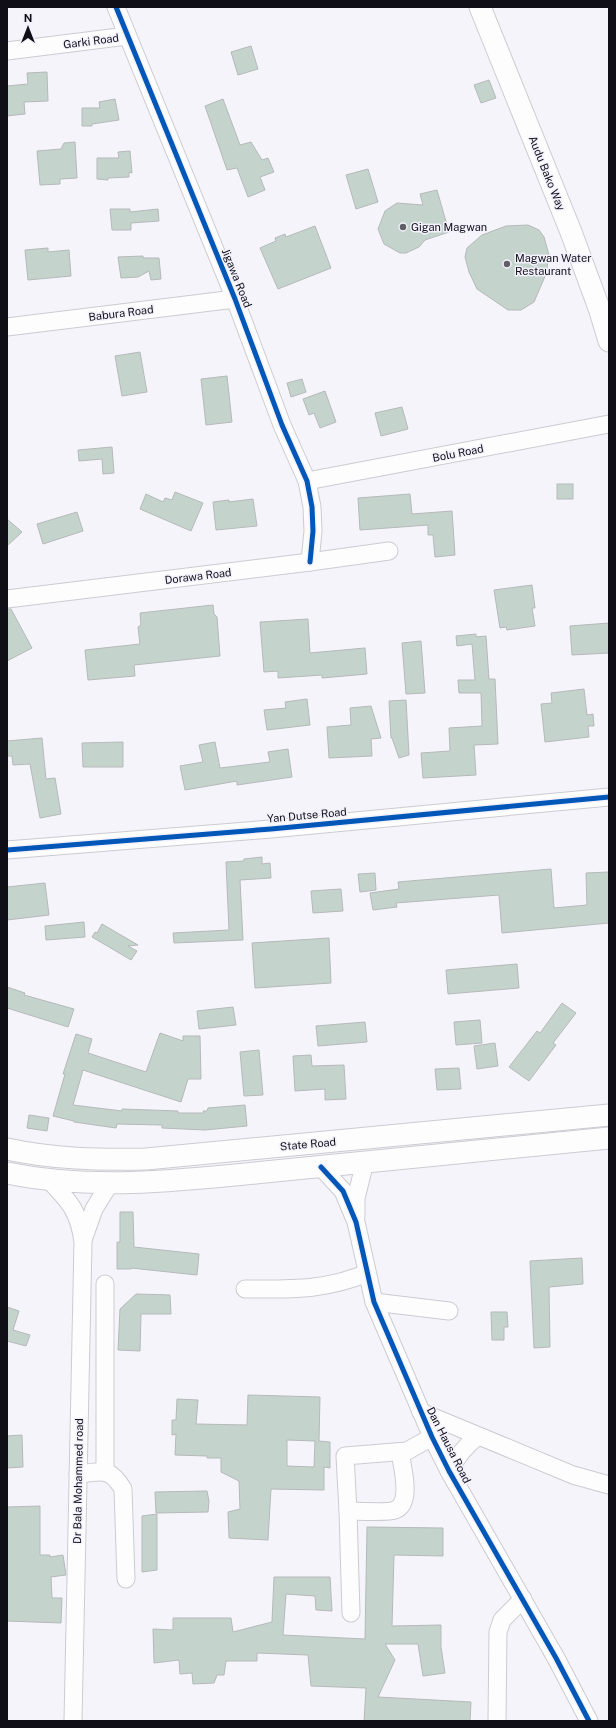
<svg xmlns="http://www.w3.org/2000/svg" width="616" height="1728" font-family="'Public Sans',sans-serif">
	<rect width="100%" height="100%" fill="#f5f4fa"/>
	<g fill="#c4d4cd" stroke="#b5b9b9" fill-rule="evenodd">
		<polygon points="251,46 258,69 238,75 231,52"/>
		<polygon points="47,72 48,101 24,102 25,114 7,116 7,86 28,84 27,73"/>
		<polygon points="489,80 496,98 481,103 474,85"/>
		<polygon points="115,99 119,120 92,124 92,126 82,126 82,108 100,108 99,102"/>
		<polygon points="223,99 240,145 251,142 262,160 268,158 274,172 260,177 265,190 248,197 237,168 227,170 205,106"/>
		<polygon points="75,142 77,178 60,179 60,184 40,185 37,151 61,149 64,143"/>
		<polygon points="130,151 132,173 129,172 129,177 108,178 108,180 97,179 97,158 119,158 118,152"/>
		<polygon points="368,169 378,202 356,209 346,175"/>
		<polygon points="437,190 449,232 425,240 419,247 406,253 400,253 384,244 378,229 385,211 397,203 423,205 420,194"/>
		<polygon points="110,209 130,209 130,212 158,209 159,221 131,223 131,230 112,230"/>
		<polygon points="528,225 539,230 544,237 549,255 546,274 534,302 521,310 508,310 477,289 469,272 465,257 467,248 482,235 506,226"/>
		<polygon points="315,226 331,268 278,289 260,248 276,241 275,238 285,234 286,237"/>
		<polygon points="48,248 48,252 69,250 71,276 28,280 25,250"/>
		<polygon points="143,256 143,258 159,258 161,279 151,280 149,271 138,277 121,278 118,257"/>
		<polygon points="140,352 147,392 122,396 115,356"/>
		<polygon points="227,376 232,422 206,425 201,379"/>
		<polygon points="302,379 306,392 291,397 287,383"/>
		<polygon points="325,391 336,422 320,428 314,413 309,415 303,399"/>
		<polygon points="402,407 408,429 381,436 375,413"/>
		<polygon points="112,447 114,473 103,474 102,459 79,461 78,450"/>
		<rect x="557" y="484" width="16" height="15"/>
		<polygon points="175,492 203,503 191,531 140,509 146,494 163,502 165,498 172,500"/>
		<polygon points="410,494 412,514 452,511 455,555 435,557 433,535 428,535 428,525 360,530 358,498"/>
		<polygon points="253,499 257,526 216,530 213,502 229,500 229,502"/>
		<polygon points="77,512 83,531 43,544 37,524"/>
		<polygon points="7,519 22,532 7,546"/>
		<polygon points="532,585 535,608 532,608 535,626 507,630 506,627 500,628 494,590"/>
		<polygon points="213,605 214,614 217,617 220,656 134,665 135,676 88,680 85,650 140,644 138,627 141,625 140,613"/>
		<polygon points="7,609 11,609 32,648 7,661"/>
		<polygon points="308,619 310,653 365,648 367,674 322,678 322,675 278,678 278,671 264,672 260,622"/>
		<polygon points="609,623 609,653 572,655 570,626"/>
		<polygon points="476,634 476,637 486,636 489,679 495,679 498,744 474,745 476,775 423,778 421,753 450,751 449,728 482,726 481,693 459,693 458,680 475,680 472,644 457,646 456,636"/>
		<polygon points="421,641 425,693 406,694 402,643"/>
		<polygon points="584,689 587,715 593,714 594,726 588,726 589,737 545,742 541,704 552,703 551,693"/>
		<polygon points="307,699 310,725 267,730 264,710 286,708 285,702"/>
		<polygon points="406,700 409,755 399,758 392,738 391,738 389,701"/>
		<polygon points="371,706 381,738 371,739 372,756 329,758 327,727 351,725 350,708"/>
		<polygon points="42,738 46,779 55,778 61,814 40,818 30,764 13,765 12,756 7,756 7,741"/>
		<polygon points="123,742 123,767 83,767 82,743"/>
		<polygon points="215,742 220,768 270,762 268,752 288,749 292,777 237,785 237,781 185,790 180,766 203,762 199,745"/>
		<polygon points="262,857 262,864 270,863 271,878 240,880 243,940 174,943 173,933 229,930 226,862 244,861 244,859"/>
		<polygon points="551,869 554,908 587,905 586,873 609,872 609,923 502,933 499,895 396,903 397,907 373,910 370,893 399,889 398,882"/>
		<polygon points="375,873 376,890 360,892 358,874"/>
		<polygon points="45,883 49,915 7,920 7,887"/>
		<polygon points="341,889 343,911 313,913 311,891"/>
		<polygon points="84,922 85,937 46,940 45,926"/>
		<polygon points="102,924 138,945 128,946 137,951 131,960 92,937 95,932 97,933"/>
		<polygon points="329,938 331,983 255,988 252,943"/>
		<polygon points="517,964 519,988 448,994 446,970"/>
		<polygon points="7,987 25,993 24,995 74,1009 68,1027 7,1008"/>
		<polygon points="562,1003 576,1013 553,1043 556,1045 529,1081 509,1067 537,1031 540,1033"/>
		<polygon points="233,1007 236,1025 199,1029 197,1011"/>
		<polygon points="480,1020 482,1043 456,1045 454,1022"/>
		<polygon points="365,1022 367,1042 318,1046 316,1026"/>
		<polygon points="160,1033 183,1041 183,1036 200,1036 201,1079 188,1079 181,1102 83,1070 73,1105 122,1111 122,1109 178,1111 178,1113 204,1113 203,1111 207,1111 208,1108 245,1105 247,1126 205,1130 162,1128 162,1125 117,1124 116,1128 74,1122 74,1121 53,1116 65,1074 63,1074 76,1034 92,1039 88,1053 146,1072"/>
		<polygon points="495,1043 498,1066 477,1069 474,1046"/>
		<polygon points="259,1050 263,1095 244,1096 240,1052"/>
		<polygon points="311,1055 312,1066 344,1065 346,1099 325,1100 325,1089 295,1091 293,1056"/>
		<polygon points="459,1068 461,1089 437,1090 435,1069"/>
		<polygon points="29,1115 49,1118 47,1131 27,1128"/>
		<polygon points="120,1212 133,1212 134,1247 199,1254 197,1275 131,1268 131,1269 117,1269 117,1242 120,1242"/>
		<polygon points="582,1258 583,1284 549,1287 550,1347 534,1348 530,1261"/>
		<polygon points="136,1294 170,1295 171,1314 141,1314 140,1351 118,1350 120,1309"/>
		<polygon points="7,1307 19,1311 13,1330 30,1335 26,1346 7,1341"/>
		<polygon points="491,1312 507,1312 508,1327 504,1327 504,1340 492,1340"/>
		<path d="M248 1395 320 1397 319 1441 330 1442V1468L324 1467V1490L271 1489 268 1540 229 1538 228 1512 240 1509 239 1481 221 1472V1458H207V1456L175 1455 176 1434 172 1435V1420H176L177 1399 198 1400 196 1424 247 1425ZM287 1440 315 1441 314 1467 287 1466Z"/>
		<polygon points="22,1435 23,1467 7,1468 7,1436"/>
		<polygon points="207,1491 209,1501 208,1512 156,1513 155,1492"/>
		<polygon points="40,1506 40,1555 50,1555 50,1557 63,1555 66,1575 51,1577 52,1598 62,1598 61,1623 7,1621 7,1507"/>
		<polygon points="157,1514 157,1570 142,1572 142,1516"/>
		<polygon points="367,1527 443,1528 443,1556 394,1555 392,1626 441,1625 441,1647 445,1673 423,1676 418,1644 385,1644 395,1660 378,1697 471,1702 470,1721 364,1721 366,1688 311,1686 308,1655 257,1653 257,1661 226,1661 224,1675 217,1675 214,1683 193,1684 192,1673 180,1674 179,1660 154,1663 153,1629 173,1630 173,1618 231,1618 233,1632 272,1622 274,1577 330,1577 332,1611 316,1610 315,1596 286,1594 283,1635 365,1639"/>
	</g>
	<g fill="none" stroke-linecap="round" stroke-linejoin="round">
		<defs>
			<g id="minor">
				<polyline points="116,7 235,299 282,425 307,481 312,507 313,531 310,562"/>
				<polyline points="7,51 127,36"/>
				<polyline points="7,327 235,299"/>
				<polyline points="307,481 609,424"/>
				<polyline points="7,599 310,562 389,551"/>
				<polyline points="7,850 271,829 609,797"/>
				<polyline points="321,1167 343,1191 356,1222 374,1302 432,1437 449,1471 556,1658 589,1721"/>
				<path d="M49 1180C69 1201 79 1211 83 1242L73 1721"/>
				<polyline points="356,1216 356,1198 365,1162"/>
				<polyline points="83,1240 94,1209 110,1183"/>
				<polyline points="105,1284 105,1471"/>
				<path d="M245 1289C290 1289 324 1291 367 1273"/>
				<polyline points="374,1302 449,1311"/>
				<polyline points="421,1412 573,1475 609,1485"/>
				<path d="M449 1471C457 1456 465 1446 478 1436"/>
				<path d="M78 1474C102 1472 109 1466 123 1489L126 1579"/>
				<path d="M348 1511C358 1511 388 1513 395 1510 413 1503 402 1467 400 1452"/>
				<polyline points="351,1613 348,1511 345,1456 407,1451 432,1437"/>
				<polyline points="497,1721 498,1632 502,1620 523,1599"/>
			</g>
			<g id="major">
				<polyline points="480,7 571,232 599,308 609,341"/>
				<path d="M7 1149C53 1159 99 1160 146 1159L609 1115"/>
				<path d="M7 1173C99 1192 193 1179 285 1170 393 1160 501 1148 609 1138"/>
			</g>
		</defs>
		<use href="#minor" stroke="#cccbd2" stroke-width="19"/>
		<use href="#major" stroke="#cccbd2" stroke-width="23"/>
		<use href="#minor" stroke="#fefdfe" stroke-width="17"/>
		<use href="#major" stroke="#fefdfe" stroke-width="21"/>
		<defs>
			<g id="cycleway">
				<polyline points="116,7 235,299 282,425 307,481 312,507 313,531 310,562"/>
				<polyline points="7,850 271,829 609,797"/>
				<polyline points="321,1167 343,1191 356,1222 374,1302 432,1437 449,1471 556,1658 589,1721"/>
			</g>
		</defs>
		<use href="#cycleway" stroke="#f3f2fc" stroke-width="8"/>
		<use href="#cycleway" stroke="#0057b8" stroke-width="5"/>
	</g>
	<g fill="#605f66" stroke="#f3f2fc" stroke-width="1.5">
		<circle cx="403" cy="227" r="4"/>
		<circle cx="507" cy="264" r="4"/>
	</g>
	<g text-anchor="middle" stroke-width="3" stroke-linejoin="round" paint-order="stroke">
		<g font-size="11" fill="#100f17" stroke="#f3f2fc">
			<text transform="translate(91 41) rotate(-7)" y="4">Garki Road</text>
			<text transform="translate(547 173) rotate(68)" y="4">Audu Bako Way</text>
			<text transform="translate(237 278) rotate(68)" y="4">Jigawa Road</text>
			<text transform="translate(121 313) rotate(-7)" y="4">Babura Road</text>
			<text transform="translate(458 453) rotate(-11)" y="4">Bolu Road</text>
			<text transform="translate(198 576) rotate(-7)" y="4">Dorawa Road</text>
			<text transform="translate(307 815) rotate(-5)" y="4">Yan Dutse Road</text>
			<text transform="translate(308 1144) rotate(-5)" y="4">State Road</text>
			<text transform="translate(449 1445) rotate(63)" y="4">Dan Hausa Road</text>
			<text transform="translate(78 1481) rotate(-89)" y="4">Dr Bala Mohammed road</text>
		</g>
		<g font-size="11" fill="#100f17" stroke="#f3f2fc" text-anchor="start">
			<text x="411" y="231">Gigan Magwan</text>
			<text x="515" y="262">Magwan Water<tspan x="515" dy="13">Restaurant</tspan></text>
		</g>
	</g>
	<rect width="616" height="1728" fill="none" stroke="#100f17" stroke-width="16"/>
	<g transform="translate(28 28)" stroke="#f3f2fc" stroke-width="3" paint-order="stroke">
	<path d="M0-3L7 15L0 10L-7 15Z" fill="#100f17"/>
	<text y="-6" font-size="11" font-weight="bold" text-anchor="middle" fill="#100f17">N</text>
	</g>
</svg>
